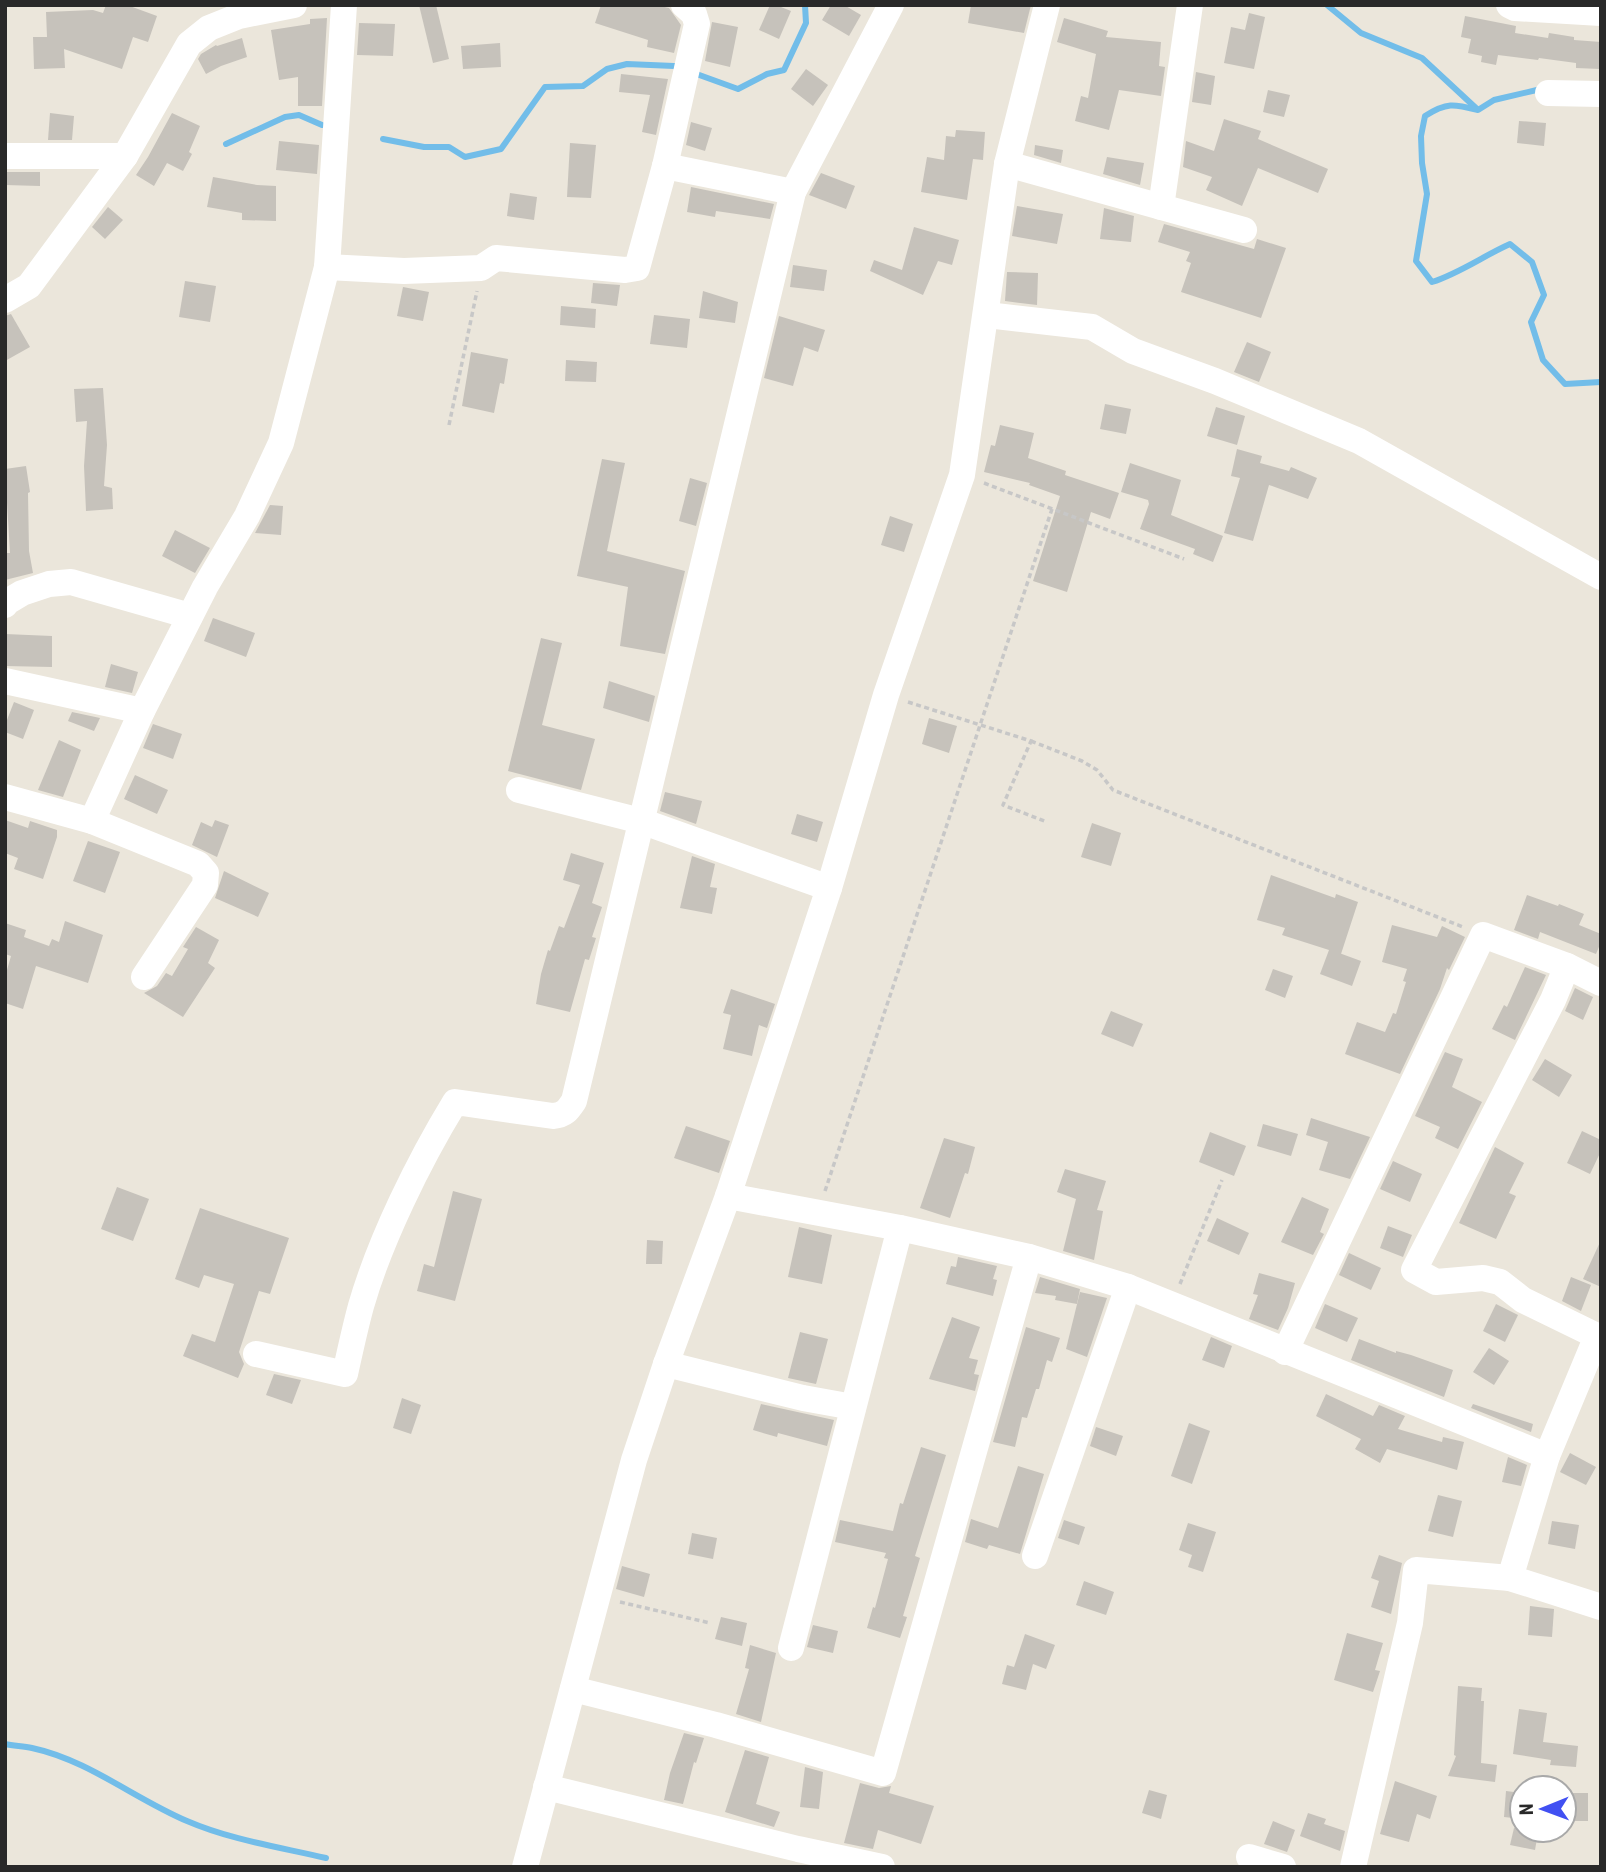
<svg xmlns="http://www.w3.org/2000/svg" width="1606" height="1872" font-family="'Roboto Condensed',sans-serif">
	<rect width="100%" height="100%" fill="#ebe6db"/>
	<g fill="none" stroke-linecap="round" stroke-linejoin="round">
		<g stroke="#72bde9" stroke-width="6">
			<polyline points="1327,5 1361,33 1422,58 1477,109"/>
			<polyline points="691,72 738,89 767,74 784,70 806,23 805,5"/>
			<path d="M1541 89 1494 100 1478 110C1454 104 1447 102 1425 116L1421 136 1422 163 1427 194 1416 261 1432 282C1460 273 1483 256 1510 244L1532 262 1544 295 1531 322 1543 360 1565 384 1601 382"/>
			<polyline points="383,139 424,147 449,147 465,157 501,149 545,87 583,86 607,69 627,64 674,66 681,68"/>
			<polyline points="226,144 285,117 299,115 322,125"/>
			<path d="M5 1744C14 1746 23 1746 32 1748 88 1760 135 1799 187 1821 231 1840 279 1847 326 1858"/>
		</g>
	</g>
	<g fill="#c6c2bb">
		<polygon points="106,5 127,5 157,16 148,42 133,37 122,69 64,49 65,68 34,69 33,37 47,37 46,12 93,10 103,13"/>
		<polygon points="419,5 436,5 449,59 433,63"/>
		<polygon points="601,5 656,5 669,8 681,25 674,53 647,47 648,40 595,23"/>
		<polygon points="770,5 776,5 791,11 779,39 759,30"/>
		<polygon points="831,5 844,5 861,15 849,36 822,20"/>
		<polygon points="971,5 1031,5 1024,33 968,23"/>
		<polygon points="1249,13 1265,17 1254,69 1224,63 1231,27 1245,30"/>
		<polygon points="1465,16 1516,26 1515,33 1548,38 1549,33 1574,37 1574,40 1601,42 1600,69 1576,68 1576,63 1539,58 1538,60 1498,55 1496,65 1481,62 1482,56 1468,53 1471,39 1461,37"/>
		<polygon points="327,18 322,106 298,106 298,77 279,80 271,30 310,24 310,19"/>
		<polygon points="1064,18 1108,31 1106,37 1161,42 1159,66 1165,67 1161,96 1119,90 1109,130 1075,121 1081,96 1088,98 1096,54 1057,42"/>
		<polygon points="712,22 738,27 730,67 705,61"/>
		<polygon points="359,23 395,24 393,56 357,55"/>
		<polygon points="242,38 247,57 221,66 206,74 198,59 201,54 216,45 217,46"/>
		<polygon points="500,43 501,67 463,69 461,46"/>
		<polygon points="806,69 828,85 813,106 791,89"/>
		<polygon points="1196,72 1215,76 1211,105 1192,102"/>
		<polygon points="621,74 668,79 656,135 642,132 650,95 619,92"/>
		<polygon points="1268,90 1290,95 1284,117 1263,112"/>
		<polygon points="50,113 74,116 72,140 48,140"/>
		<polygon points="172,113 200,126 189,152 192,154 183,171 167,163 154,186 136,175 148,157"/>
		<polygon points="1224,119 1261,131 1258,139 1328,169 1318,193 1258,168 1242,206 1206,190 1212,177 1183,167 1186,141 1214,151"/>
		<polygon points="1519,121 1546,123 1544,146 1517,143"/>
		<polygon points="691,122 712,128 705,151 686,145"/>
		<polygon points="956,130 985,132 983,160 973,159 967,200 921,192 927,157 944,160 946,136 955,137"/>
		<polygon points="279,141 319,145 317,174 276,170"/>
		<polygon points="570,143 596,145 591,198 567,197"/>
		<polygon points="1035,145 1063,150 1061,163 1034,155"/>
		<polygon points="1107,157 1144,163 1140,185 1103,174"/>
		<polygon points="5,172 40,172 40,186 5,185"/>
		<polygon points="821,173 855,186 846,209 809,195"/>
		<polygon points="213,177 257,185 276,186 276,221 242,220 242,213 207,207"/>
		<polygon points="691,187 774,204 770,219 716,211 715,217 687,212"/>
		<polygon points="510,193 537,197 534,220 507,216"/>
		<polygon points="1017,206 1063,214 1057,244 1012,236"/>
		<polygon points="108,207 123,220 105,239 92,227"/>
		<polygon points="1104,208 1134,216 1131,242 1100,239"/>
		<polygon points="1164,224 1254,249 1257,239 1286,248 1261,318 1181,292 1191,263 1186,261 1190,252 1158,242"/>
		<polygon points="914,227 959,240 952,265 938,261 923,295 870,271 874,260 902,270"/>
		<polygon points="793,265 827,270 824,291 790,287"/>
		<polygon points="1007,272 1038,273 1037,305 1005,301"/>
		<polygon points="185,281 216,286 210,322 179,317"/>
		<polygon points="593,283 620,285 617,306 591,303"/>
		<polygon points="403,287 429,292 423,321 397,316"/>
		<polygon points="703,291 738,302 735,323 699,318"/>
		<polygon points="561,306 596,309 595,328 560,325"/>
		<polygon points="11,314 30,347 5,361 5,316"/>
		<polygon points="654,315 690,319 687,348 650,344"/>
		<polygon points="779,316 825,330 818,352 804,347 793,386 764,378"/>
		<polygon points="1247,342 1271,352 1259,382 1234,372"/>
		<polygon points="471,352 508,359 504,384 500,383 494,413 462,406"/>
		<polygon points="566,360 597,362 596,382 565,381"/>
		<polygon points="103,388 107,445 104,486 112,488 113,509 86,511 84,466 87,421 76,422 74,389"/>
		<polygon points="1105,404 1131,409 1126,434 1100,429"/>
		<polygon points="1216,407 1245,416 1237,445 1207,436"/>
		<polygon points="1000,425 1034,433 1028,458 1066,471 1065,475 1119,493 1110,519 1091,512 1067,592 1033,581 1060,496 1029,485 1030,483 984,472 991,445 995,446"/>
		<polygon points="1237,449 1262,456 1260,463 1289,471 1291,467 1317,478 1308,499 1269,485 1253,541 1224,533 1240,478 1231,476"/>
		<polygon points="602,459 625,463 607,551 685,571 665,654 620,646 628,587 577,576"/>
		<polygon points="1130,463 1181,480 1171,515 1223,536 1213,562 1193,554 1195,549 1140,529 1149,504 1148,500 1121,492"/>
		<polygon points="26,466 30,492 28,493 29,551 33,573 5,580 5,553 10,553 5,469"/>
		<polygon points="690,478 707,483 696,526 679,521"/>
		<polygon points="270,505 283,506 281,535 255,533"/>
		<polygon points="890,516 913,524 904,552 881,545"/>
		<polygon points="175,530 210,548 195,573 162,556"/>
		<polygon points="213,618 255,633 246,657 204,641"/>
		<polygon points="5,634 52,636 52,667 5,666"/>
		<polygon points="541,638 562,643 542,725 595,739 581,790 508,771"/>
		<polygon points="111,664 138,672 132,693 105,687"/>
		<polygon points="609,681 655,696 649,722 603,708"/>
		<polygon points="14,702 34,710 23,739 5,732 5,725"/>
		<polygon points="72,712 100,718 94,731 68,721"/>
		<polygon points="929,718 957,726 949,753 922,744"/>
		<polygon points="153,724 182,734 173,759 143,748"/>
		<polygon points="59,740 81,750 63,797 38,790"/>
		<polygon points="135,775 168,790 157,814 124,799"/>
		<polygon points="665,792 702,801 696,824 660,811"/>
		<polygon points="797,814 823,822 817,842 791,834"/>
		<polygon points="5,820 28,828 30,821 57,830 57,837 43,879 14,869 18,858 5,853"/>
		<polygon points="215,820 229,825 217,857 192,845 201,822 212,827"/>
		<polygon points="1092,823 1121,833 1111,866 1081,857"/>
		<polygon points="88,841 120,852 105,893 73,881"/>
		<polygon points="571,853 604,863 592,903 602,907 592,937 596,938 589,960 585,959 570,1012 536,1004 541,974 548,950 550,951 559,926 564,928 580,885 563,880"/>
		<polygon points="692,856 715,864 710,887 717,888 712,914 680,908"/>
		<polygon points="224,871 269,893 258,917 215,898"/>
		<polygon points="1271,875 1335,898 1336,894 1358,902 1341,954 1331,950 1361,961 1352,986 1320,974 1329,950 1282,935 1285,928 1257,920"/>
		<polygon points="1527,895 1558,906 1559,904 1584,914 1579,925 1601,934 1601,942 1596,954 1540,932 1538,939 1514,930"/>
		<polygon points="65,921 103,935 88,983 36,966 23,1009 5,1003 5,977 11,956 5,954 5,923 26,930 24,937 49,946 52,939 59,942"/>
		<polygon points="1392,925 1437,937 1442,926 1465,937 1449,970 1447,968 1440,989 1400,1074 1345,1054 1357,1022 1385,1032 1393,1013 1396,1014 1406,982 1403,981 1407,969 1382,962"/>
		<polygon points="196,927 219,940 208,963 215,968 183,1017 144,993 157,986 166,973 172,976 188,949 183,947"/>
		<polygon points="1525,967 1546,975 1515,1040 1492,1029 1504,1005 1507,1007"/>
		<polygon points="1273,969 1293,976 1285,998 1265,990"/>
		<polygon points="1575,988 1593,997 1583,1020 1565,1011"/>
		<polygon points="731,989 775,1004 767,1028 759,1025 752,1056 723,1049 731,1015 723,1013"/>
		<polygon points="1111,1011 1143,1024 1133,1047 1101,1034"/>
		<polygon points="1445,1052 1463,1059 1452,1087 1482,1102 1458,1149 1435,1138 1440,1127 1415,1116"/>
		<polygon points="1545,1059 1572,1075 1559,1097 1532,1080"/>
		<polygon points="1311,1118 1370,1137 1350,1179 1319,1170 1328,1142 1306,1135"/>
		<polygon points="1263,1124 1298,1134 1291,1156 1257,1146"/>
		<polygon points="686,1126 730,1141 719,1173 674,1158"/>
		<polygon points="1582,1131 1601,1140 1601,1151 1590,1174 1567,1163"/>
		<polygon points="1210,1132 1246,1146 1234,1176 1199,1162"/>
		<polygon points="944,1138 975,1147 968,1174 965,1173 950,1218 920,1208"/>
		<polygon points="1495,1147 1524,1163 1509,1193 1516,1196 1496,1239 1459,1223"/>
		<polygon points="1393,1161 1422,1174 1410,1202 1380,1189"/>
		<polygon points="1065,1169 1106,1181 1097,1210 1103,1211 1094,1260 1063,1251 1076,1199 1057,1192"/>
		<polygon points="117,1187 149,1199 133,1241 101,1229"/>
		<polygon points="453,1191 482,1199 455,1301 417,1291 424,1264 434,1267"/>
		<polygon points="1302,1197 1329,1209 1320,1232 1324,1234 1313,1255 1281,1242"/>
		<polygon points="200,1208 289,1238 270,1294 259,1291 239,1352 244,1364 238,1378 183,1356 192,1334 215,1342 234,1284 204,1275 199,1288 175,1279"/>
		<polygon points="1217,1218 1249,1233 1239,1255 1207,1241"/>
		<polygon points="1388,1226 1412,1235 1403,1257 1380,1248"/>
		<polygon points="799,1227 832,1235 822,1284 788,1277"/>
		<polygon points="647,1240 663,1241 662,1264 646,1264"/>
		<polygon points="1601,1240 1601,1287 1583,1279"/>
		<polygon points="1349,1253 1381,1268 1371,1290 1339,1275"/>
		<polygon points="958,1257 997,1266 993,1279 997,1280 993,1296 946,1284 951,1266 956,1267"/>
		<polygon points="1259,1273 1295,1283 1288,1308 1278,1330 1249,1319 1258,1295 1253,1294"/>
		<polygon points="1040,1277 1080,1289 1077,1304 1055,1300 1056,1296 1035,1293"/>
		<polygon points="1571,1277 1591,1285 1581,1311 1562,1301"/>
		<polygon points="1080,1292 1107,1298 1087,1357 1066,1349"/>
		<polygon points="1325,1304 1358,1318 1347,1342 1315,1328"/>
		<polygon points="1496,1304 1518,1315 1505,1342 1483,1331"/>
		<polygon points="952,1317 980,1327 969,1358 978,1360 974,1374 979,1375 975,1391 929,1379"/>
		<polygon points="1026,1327 1060,1338 1052,1362 1047,1360 1039,1389 1036,1389 1027,1418 1022,1417 1015,1447 993,1442"/>
		<polygon points="800,1332 828,1339 816,1384 788,1378"/>
		<polygon points="1211,1337 1232,1346 1224,1368 1202,1360"/>
		<polygon points="1359,1339 1396,1353 1396,1351 1411,1355 1453,1370 1444,1397 1351,1360"/>
		<polygon points="1489,1348 1509,1361 1494,1385 1473,1372"/>
		<polygon points="274,1374 301,1380 292,1404 266,1395"/>
		<polygon points="1326,1394 1373,1416 1379,1405 1405,1416 1398,1429 1442,1442 1443,1437 1464,1442 1457,1470 1387,1449 1380,1463 1355,1449 1361,1439 1316,1416"/>
		<polygon points="402,1398 421,1405 411,1434 393,1428"/>
		<polygon points="761,1404 834,1420 827,1446 778,1433 777,1437 753,1430"/>
		<polygon points="1473,1404 1533,1424 1531,1432 1471,1408"/>
		<polygon points="1189,1423 1210,1431 1192,1484 1171,1476"/>
		<polygon points="1096,1427 1123,1436 1116,1456 1090,1446"/>
		<polygon points="921,1447 946,1455 915,1556 920,1558 903,1616 907,1617 900,1638 867,1628 873,1607 875,1608 888,1559 884,1558 886,1553 835,1542 840,1520 893,1531 900,1503 903,1504"/>
		<polygon points="1570,1453 1596,1467 1586,1485 1560,1472"/>
		<polygon points="1508,1457 1527,1465 1521,1486 1502,1482"/>
		<polygon points="1018,1466 1044,1474 1020,1554 989,1545 987,1549 965,1542 971,1519 998,1528"/>
		<polygon points="1438,1495 1462,1501 1453,1537 1428,1531"/>
		<polygon points="1064,1520 1085,1527 1079,1545 1058,1538"/>
		<polygon points="1552,1521 1579,1525 1575,1549 1548,1544"/>
		<polygon points="1188,1523 1216,1532 1203,1572 1188,1567 1192,1555 1179,1550"/>
		<polygon points="692,1533 717,1538 713,1559 688,1554"/>
		<polygon points="1379,1555 1402,1563 1391,1614 1371,1607 1379,1581 1371,1578"/>
		<polygon points="622,1566 650,1574 644,1597 616,1589"/>
		<polygon points="1084,1581 1114,1592 1106,1615 1076,1605"/>
		<polygon points="1530,1606 1554,1609 1552,1637 1528,1635"/>
		<polygon points="721,1617 747,1623 742,1646 715,1639"/>
		<polygon points="813,1625 838,1631 833,1653 807,1647"/>
		<polygon points="1347,1633 1383,1643 1375,1670 1380,1671 1373,1692 1334,1680"/>
		<polygon points="1025,1634 1055,1645 1046,1669 1033,1664 1026,1690 1002,1684 1007,1665 1014,1667"/>
		<polygon points="750,1645 776,1653 761,1722 736,1714 749,1669 745,1668"/>
		<polygon points="1458,1686 1482,1688 1481,1701 1484,1701 1481,1763 1497,1765 1495,1782 1448,1776 1456,1756 1454,1755"/>
		<polygon points="1519,1709 1547,1713 1543,1742 1578,1746 1576,1767 1550,1765 1551,1760 1513,1754"/>
		<polygon points="684,1733 704,1738 696,1763 694,1762 683,1804 664,1800 670,1773"/>
		<polygon points="745,1750 769,1757 756,1804 780,1812 774,1827 725,1812"/>
		<polygon points="805,1767 823,1772 819,1809 800,1807"/>
		<polygon points="1395,1781 1437,1796 1430,1819 1417,1814 1409,1842 1380,1834"/>
		<polygon points="860,1783 879,1788 891,1786 889,1793 934,1806 921,1844 878,1830 873,1849 844,1843"/>
		<polygon points="1149,1790 1167,1795 1161,1819 1142,1813"/>
		<polygon points="1506,1791 1522,1793 1522,1819 1504,1817"/>
		<rect x="1566" y="1793" width="22" height="28"/>
		<polygon points="1308,1813 1326,1819 1324,1824 1345,1831 1340,1851 1300,1836"/>
		<polygon points="1273,1821 1295,1830 1287,1852 1264,1844"/>
		<polygon points="1514,1828 1538,1833 1535,1850 1510,1845"/>
	</g>
	<g fill="none" stroke-linecap="round" stroke-linejoin="round">
		<g stroke="#c7c7c7" stroke-width="3.5" stroke-dasharray="5 3.5" stroke-linecap="butt">
			<polyline points="449,425 477,291"/>
			<polyline points="984,483 1184,559"/>
			<polyline points="908,702 1031,741 1003,805 1047,822"/>
			<polyline points="1031,741 1082,761 1097,770 1113,790 1463,927"/>
			<polyline points="825,1191 1052,509"/>
			<polyline points="1180,1284 1222,1180"/>
			<polyline points="620,1602 710,1623"/>
		</g>
		<g stroke="#fff" stroke-width="26">
			<polyline points="1509,5 1515,8 1601,13"/>
			<polyline points="1548,93 1601,94"/>
			<polyline points="5,156 125,156"/>
			<polyline points="1007,164 1244,230"/>
			<polyline points="665,166 793,192"/>
			<polyline points="1161,207 1190,5"/>
			<polyline points="327,267 404,271 481,268 496,258 625,270 637,268 665,166 697,24 694,14 684,5"/>
			<polyline points="5,300 29,286 125,156 189,44 209,28 239,16 294,5"/>
			<polyline points="987,315 1092,327 1133,351 1215,381 1359,441 1601,577"/>
			<polyline points="5,605 7,602 22,593 49,584 71,582 190,616"/>
			<polyline points="5,681 142,711"/>
			<polyline points="519,790 641,821 829,888"/>
			<polyline points="5,797 92,821 198,864 206,873 205,885 144,977"/>
			<polyline points="92,821 142,711 205,587 247,516 281,443 327,267 344,5"/>
			<polyline points="1567,966 1553,1000 1414,1270 1436,1282 1483,1278 1500,1282 1523,1300 1601,1338"/>
			<polyline points="728,1196 900,1228 1029,1257 1128,1287 1547,1456"/>
			<polyline points="1285,1352 1483,935 1567,966 1601,983"/>
			<path d="M256 1354 345 1374C350 1351 355 1328 361 1306 380 1240 419 1161 455 1102L553 1116C565 1115 568 1110 574 1101L793 192 891 5"/>
			<polyline points="666,1364 803,1398 853,1407"/>
			<polyline points="1035,1556 1128,1287"/>
			<polyline points="1510,1578 1547,1456 1597,1336"/>
			<polyline points="791,1648 900,1228"/>
			<polyline points="573,1689 716,1725 883,1773 1029,1257"/>
			<polyline points="546,1787 798,1849 882,1867"/>
			<polyline points="1249,1857 1283,1867"/>
			<polyline points="525,1867 634,1460 666,1364 728,1196 829,888 886,695 962,475 1007,164 1047,5"/>
			<polyline points="1353,1867 1410,1623 1416,1570 1510,1578 1601,1607"/>
		</g>
	</g>
	<rect width="1606" height="1872" fill="none" stroke="#292929" stroke-width="14"/>
	<g transform="translate(1543 1809) rotate(269)"><circle r="33" fill="#ffffff" stroke="#a9a9a9" stroke-width="2"/>
	<path d="M0-5L12 26L0 18L-12 26Z" fill="#4150f2"/>
	<text y="-10" font-size="19" font-weight="bold" text-anchor="middle" fill="#292929">N</text>
	</g>
</svg>
